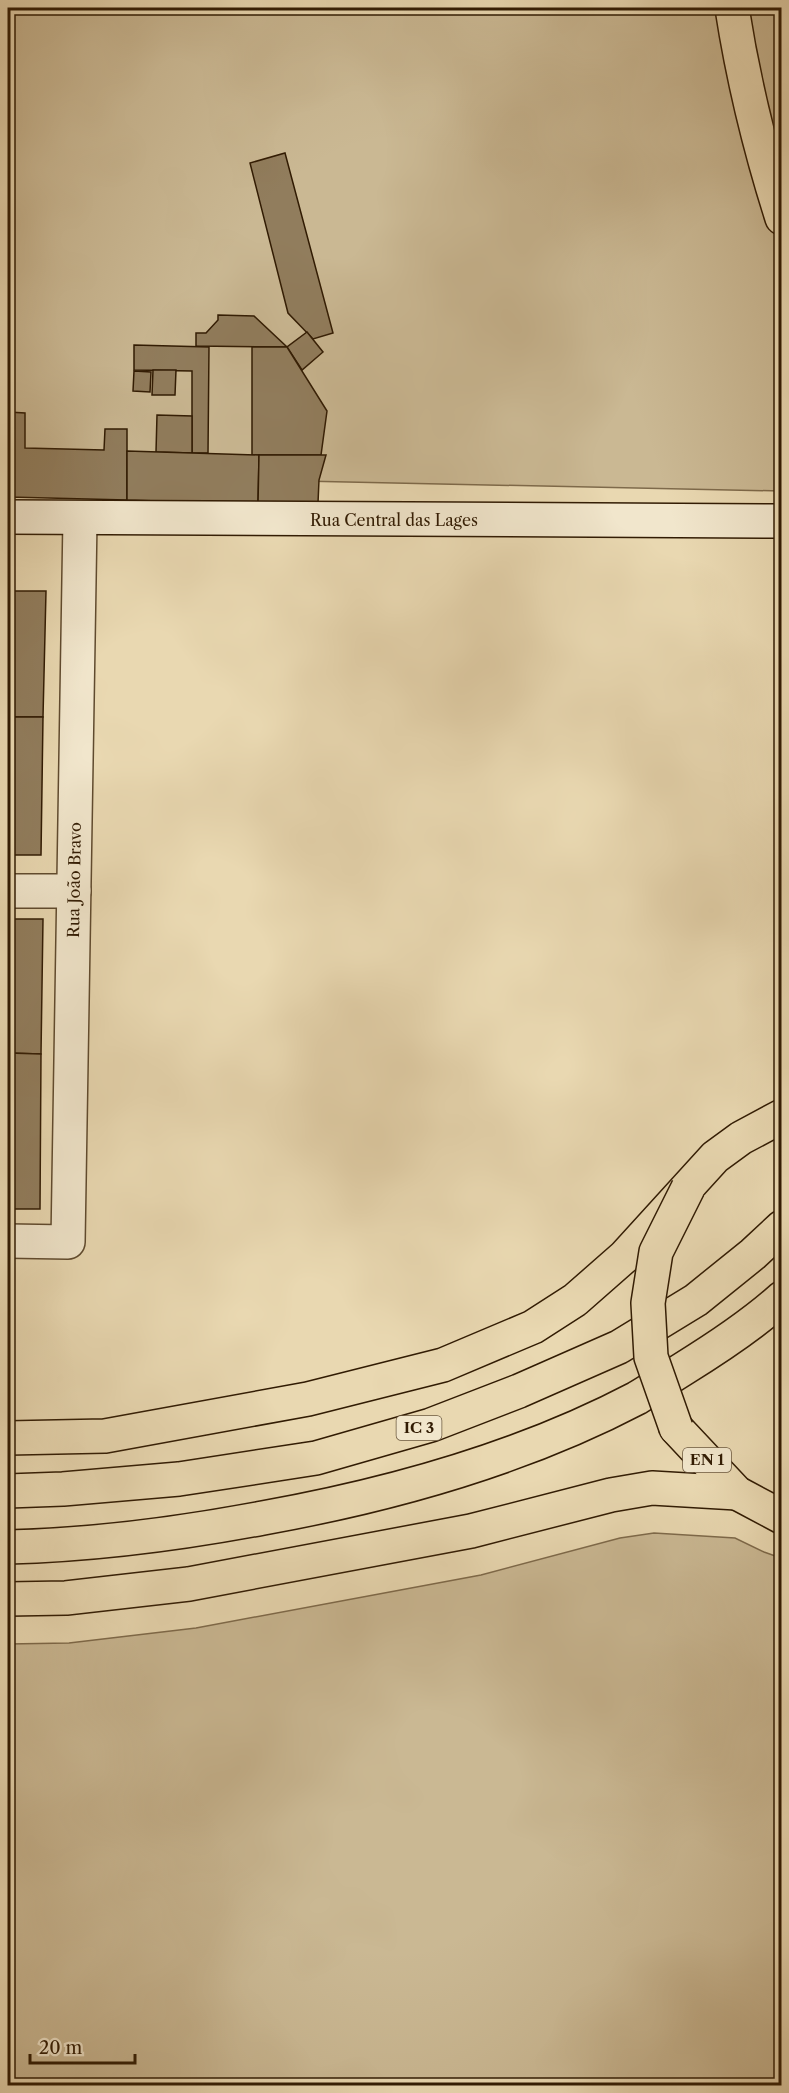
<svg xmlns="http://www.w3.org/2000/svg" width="789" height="2093" font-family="'Libre Caslon Text',serif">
	<rect width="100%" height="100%" fill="#e9d8b1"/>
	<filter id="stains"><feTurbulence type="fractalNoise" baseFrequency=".00333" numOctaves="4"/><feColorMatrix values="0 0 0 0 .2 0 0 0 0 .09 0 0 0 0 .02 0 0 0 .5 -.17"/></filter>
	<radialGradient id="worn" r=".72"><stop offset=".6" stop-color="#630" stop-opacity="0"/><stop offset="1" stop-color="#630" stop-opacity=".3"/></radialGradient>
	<g fill="#cab893" stroke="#7e6a4b" stroke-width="1.5">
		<polygon points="8,8 781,8 781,491 8,475"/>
		<polygon points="654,1533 735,1538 764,1552 781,1558 781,2085 8,2085 8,1644 69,1643 196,1628 481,1575 620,1538"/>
	</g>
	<g fill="#917d5d" stroke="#311b03" stroke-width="1.5">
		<polygon points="285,153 333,333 313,339 288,313 250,163"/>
		<polygon points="218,315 254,316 287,347 196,346 196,333 206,333 218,320"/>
		<polygon points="307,332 323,352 302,370 287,347"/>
		<polygon points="134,345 209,347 208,453 192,453 192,371 134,370"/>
		<polygon points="252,347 287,347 327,411 321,455 252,455"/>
		<polygon points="153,370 176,370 175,395 152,395"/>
		<polygon points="134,371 151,372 150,392 133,391"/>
		<polygon points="8,412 25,413 25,448 104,450 105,429 127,429 127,500 8,497"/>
		<polygon points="157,415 192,416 192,453 156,452"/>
		<polygon points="127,451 259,455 258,504 127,500"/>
		<polygon points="259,455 326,455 319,480 318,503 258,504"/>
		<polygon points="8,591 46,591 43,717 8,717"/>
		<polygon points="8,717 43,717 41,855 8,855"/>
		<polygon points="8,919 43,919 41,1054 8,1053"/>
		<polygon points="8,1053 41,1054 40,1209 8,1209"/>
	</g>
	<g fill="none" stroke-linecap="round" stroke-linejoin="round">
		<defs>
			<g id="street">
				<polyline points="8,891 74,891"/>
				<polyline points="8,1241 68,1242 80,519"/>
			</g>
			<polyline id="secondary" points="8,517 782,521"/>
			<g id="highway">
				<path d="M732 8C743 79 760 149 782 218"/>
				<polyline points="676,1428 737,1493 782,1517"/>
				<polyline points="8,1438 105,1436 308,1399 443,1365 533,1327 575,1300 624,1257 715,1157 741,1138 782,1116"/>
				<polyline points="8,1491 63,1489 179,1479 316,1458 431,1425 519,1391 619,1347 696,1300 753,1254 782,1227"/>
				<path d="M8 1547C94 1545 178 1534 263 1518 391 1495 521 1459 637 1398 652 1389 667 1379 683 1369 717 1348 752 1325 782 1298"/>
				<polyline points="8,1599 66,1598 189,1584 471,1531 611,1495 652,1488 737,1493"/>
			</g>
		</defs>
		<use href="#street" stroke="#5f4a2e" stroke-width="36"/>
		<use href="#secondary" stroke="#311b03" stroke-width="36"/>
		<use href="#highway" stroke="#311b03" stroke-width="36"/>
		<use href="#street" stroke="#f1e6cc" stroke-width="33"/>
		<use href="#secondary" stroke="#f1e6cc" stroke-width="33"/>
		<use href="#highway" stroke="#e9d8b1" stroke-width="33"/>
		<defs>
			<polyline id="highway-bridge" points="676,1428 651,1357 648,1303 656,1252 688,1188"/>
		</defs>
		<use href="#highway-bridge" stroke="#311b03" stroke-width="36" stroke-linecap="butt"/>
		<use href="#highway-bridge" stroke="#e9d8b1" stroke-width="33"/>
	</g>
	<g text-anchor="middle" stroke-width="5" stroke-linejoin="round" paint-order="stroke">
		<g fill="#f1e6cc" stroke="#6b583f" stroke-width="1.5">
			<rect x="396.5" y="1416" width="45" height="24" rx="4.5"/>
			<rect x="683" y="1448" width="48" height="24" rx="4.5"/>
		</g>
		<g font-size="15" font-weight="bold" fill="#311b03">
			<text x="419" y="1433">IC 3</text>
			<text x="707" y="1465">EN 1</text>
		</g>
		<g font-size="16" fill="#311b03" stroke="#f1e6cc">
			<text x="394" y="526">Rua Central das Lages</text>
			<text transform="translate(74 880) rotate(-89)" y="6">Rua João Bravo</text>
		</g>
	</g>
	<rect width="789" height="2093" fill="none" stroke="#e9d8b1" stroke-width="30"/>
	<rect x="9" y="9" width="771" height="2075" fill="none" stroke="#311b03" stroke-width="3"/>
	<rect x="15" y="15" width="759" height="2063" fill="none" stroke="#311b03" stroke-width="1.5"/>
	<path d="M30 2054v9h105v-9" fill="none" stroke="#311b03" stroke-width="3"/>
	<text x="39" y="2054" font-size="18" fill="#311b03" stroke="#f1e6cc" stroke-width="4.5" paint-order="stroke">20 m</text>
	<rect width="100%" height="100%" filter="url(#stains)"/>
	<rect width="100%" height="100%" fill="url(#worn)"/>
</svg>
